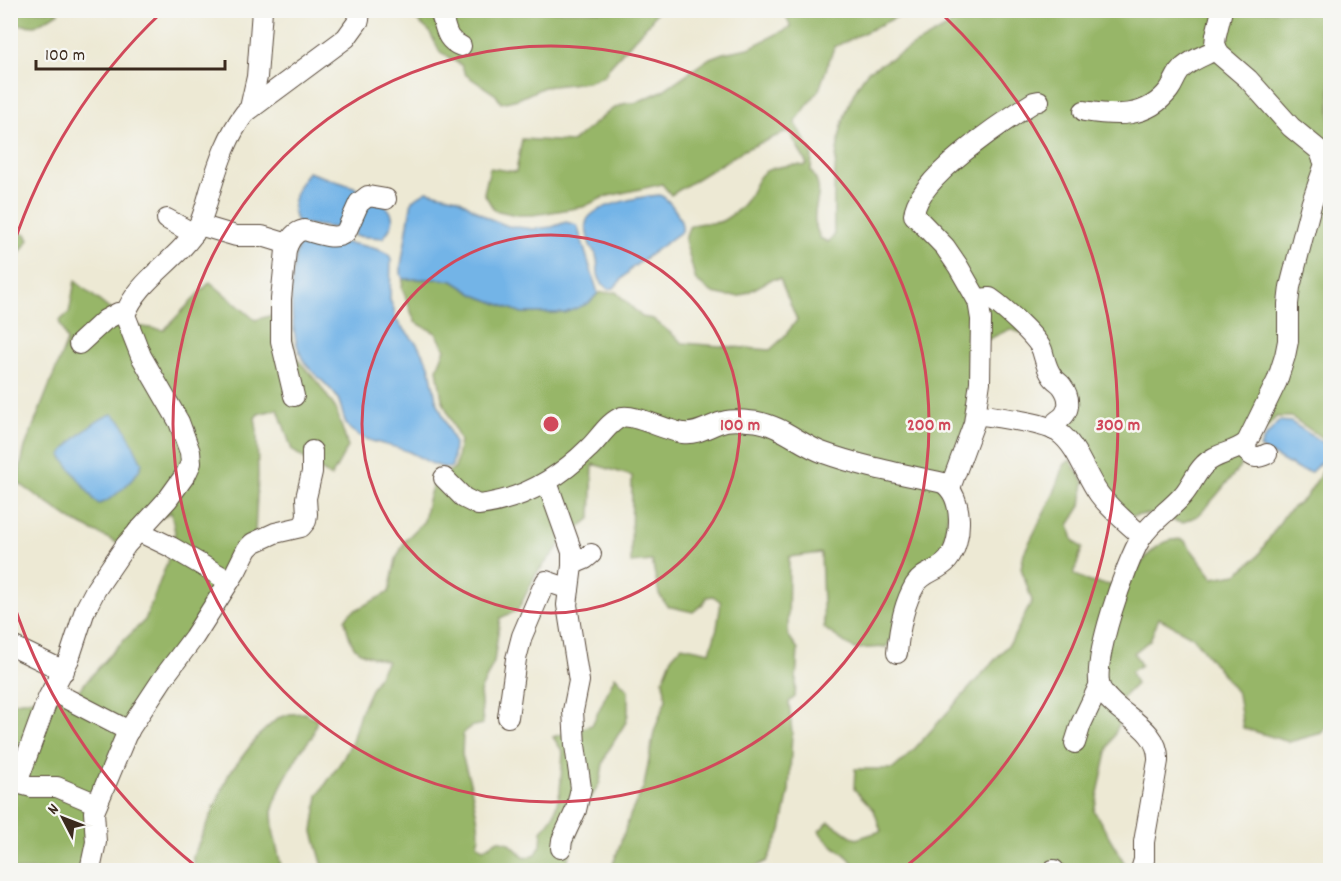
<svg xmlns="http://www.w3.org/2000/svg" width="1341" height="881" font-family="Dekko,sans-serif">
	<rect width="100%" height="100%" fill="#f6f6f2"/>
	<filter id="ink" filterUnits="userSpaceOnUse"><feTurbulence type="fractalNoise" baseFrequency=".0167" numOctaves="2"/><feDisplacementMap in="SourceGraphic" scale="12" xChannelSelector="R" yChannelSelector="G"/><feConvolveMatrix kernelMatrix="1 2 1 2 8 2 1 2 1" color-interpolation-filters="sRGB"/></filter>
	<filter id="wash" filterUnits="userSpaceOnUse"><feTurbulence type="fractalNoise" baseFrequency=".008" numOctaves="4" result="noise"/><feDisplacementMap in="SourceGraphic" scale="24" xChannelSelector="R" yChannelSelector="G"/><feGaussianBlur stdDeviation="1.35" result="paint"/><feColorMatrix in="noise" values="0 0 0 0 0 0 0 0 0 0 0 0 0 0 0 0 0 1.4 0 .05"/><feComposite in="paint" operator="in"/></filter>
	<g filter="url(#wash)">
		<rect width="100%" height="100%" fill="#ede9d4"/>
		<g fill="#97b668" stroke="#697043" stroke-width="1.5">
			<polygon points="11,10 58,11 58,13 35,26 11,24"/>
			<polygon points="409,11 657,11 650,22 610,66 604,76 587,82 544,87 518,99 501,103 496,95 466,75 461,65 440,52 429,31 415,19"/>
			<path d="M784 11H909L834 47 819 90 795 122 812 154 811 171C827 194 812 202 815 223 816 228 818 233 820 238L828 242 834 236C833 181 832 116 868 71L947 27 952 23 954 13 951 11H1330V443L1291 417H1276L1253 444 1239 468 1216 496 1199 515 1182 523 1149 514 1124 517 1059 427 1062 405 1033 337 1010 329 974 346 970 411 952 479 943 554 904 623 886 647 854 649 824 628 821 553 789 557 788 635 798 649 795 697 789 702 792 733 789 791 781 831 767 861 749 870H611L631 813 644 786 654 732 666 699 663 680 672 657 682 646 710 652 717 628 721 602 713 596 707 597 703 604 693 612 667 606 659 594 652 561 631 563 632 476 593 464 591 518 566 538 536 574 518 610 500 618 494 662 480 692 483 724 470 727 463 734 462 755 470 782 478 821 479 837 477 844 483 849 498 840 509 843 525 858 536 854 541 845 542 831 554 815 560 792 563 752 553 737 592 725 615 676 628 690V714L626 722 608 751 603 764 600 782 585 809 568 859 569 870H324L313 832 318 795 343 759 352 741 360 713 372 687 387 661C356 652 352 654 345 620L350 613 389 592 396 559 405 541 424 521 428 500 435 477 455 469 460 441 442 399 437 369 445 349 436 333 415 322 402 288 403 279H440L453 281 475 295 522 313H565L595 297 598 293 616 292 642 317 653 319 683 343 770 350 783 338 797 320 780 279H772L741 296H727L713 293 696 281 685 240 689 227C704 219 713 227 724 220 732 215 741 208 746 201 760 180 754 170 785 166 792 165 797 164 804 166L807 164 790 133 786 132 744 150 671 195 662 184 604 197 583 207 533 215H516L494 210 484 193 490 168 516 172 522 139 572 142 611 110 626 103H635L662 91 710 58 723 53 749 48 791 27Z"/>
			<polygon points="11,229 26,234 29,240 11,265"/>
			<polygon points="75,281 129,325 164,330 210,282 255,320 284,312 297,359 319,384 336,409 348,447 331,477 292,450 278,409 258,414 255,418 257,430 258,476 255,533 203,614 89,817 80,870 11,870 11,703 78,691 117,647 145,620 167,563 175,532 171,512 117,543 73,521 17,482 25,447 67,341 59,321 69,313"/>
			<path d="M1070 460 1084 482 1081 506 1069 525 1073 540 1082 548 1074 574 1089 582 1126 587C1136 568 1158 534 1184 540L1213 578 1237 574 1257 557 1286 513 1306 497 1330 460V722L1322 733 1289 742 1243 728 1238 694 1193 637 1159 618 1150 640 1134 653 1141 665 1131 672 1136 684 1121 699 1126 710 1108 748 1094 811 1125 864 1124 870H856C849 850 829 849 819 831L829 822 856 839 881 831 874 810 854 789 855 769H893L909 755 1011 642 1032 601 1021 568 1024 553 1054 493 1064 465Z"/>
			<polygon points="305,713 317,720 312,737 301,750 281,786 272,811 273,830 282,870 193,870 193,856 229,774 258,736 278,718 290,714"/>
		</g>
		<g fill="#73b4e7" stroke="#576f82" stroke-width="1.5">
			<path d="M308 172 354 187 358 190V195L343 229 298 223C287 207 297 186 308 172Z"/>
			<polygon points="427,191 457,198 488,218 508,226 533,229 552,227 566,222 577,225 598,293 589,303 565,313 522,313 475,295 453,281 440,279 403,279 401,274 401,266 412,200"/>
			<path d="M660 195C670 200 684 220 682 231L632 268 614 288 608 289C592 275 601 270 596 255 596 253 593 250 591 248 589 242 586 231 586 225 585 205 646 196 660 195Z"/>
			<path d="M382 203C397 214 395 224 383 238L354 236 363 205Z"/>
			<path d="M302 239C325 242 371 242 389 255L391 259 390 300 394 309 395 319 417 344 429 365 436 399 454 442 453 459 452 466 449 468C433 467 421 457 407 451 388 444 367 443 351 430 342 422 343 407 337 397 328 384 314 375 305 363 288 339 287 264 302 239Z"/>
			<path d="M112 414 122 422 142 463C139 476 112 501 99 504L95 501 61 456C67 443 98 418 112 414Z"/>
			<polygon points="1279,421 1291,422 1328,446 1329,454 1311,472 1299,470 1260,448 1264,439"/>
		</g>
	</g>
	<g filter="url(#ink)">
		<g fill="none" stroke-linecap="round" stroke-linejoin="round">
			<defs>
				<g id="minor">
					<path d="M439 10C447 25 443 39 461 46"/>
					<polyline points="250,108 257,77 262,10"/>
					<path d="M1084 111C1115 116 1147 119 1169 90 1175 82 1176 73 1184 67 1193 59 1206 55 1217 49"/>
					<polyline points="167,219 194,234"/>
					<polyline points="199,225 236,236 262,236 288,244"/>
					<path d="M977 299 990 298C1003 307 1037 337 1042 350 1045 359 1046 368 1052 376 1054 380 1059 382 1062 386 1071 398 1071 413 1057 421L1054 430"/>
					<polyline points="79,344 105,320 118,313 125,315"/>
					<path d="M294 396 281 341V299L286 250C289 240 294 232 304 230 317 233 336 242 346 232L359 203 368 196 386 199"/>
					<path d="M976 414C995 417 1043 422 1058 432 1078 446 1085 475 1099 494 1111 510 1127 523 1142 536"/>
					<path d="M1241 447C1253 455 1252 461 1267 454"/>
					<path d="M444 478 464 498 478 505C521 500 559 478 589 448 599 439 609 421 622 417 634 414 667 431 683 433 699 435 711 424 726 421 736 419 748 421 758 422 782 426 801 445 824 453 863 467 903 474 943 483 964 497 963 541 948 560 938 572 924 571 915 585 903 605 899 630 897 653"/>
					<polyline points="547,482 572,552 572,566 567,605 579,681 573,711 575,745 581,788 576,810 562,840 561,848"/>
					<path d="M950 488 974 423 980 382 981 319 978 301 958 266 945 247 914 215C916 179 1004 121 1034 102L1039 101"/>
					<polyline points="138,531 171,547 229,581"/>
					<polyline points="573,564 585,559 591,554"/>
					<polyline points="10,645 64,671"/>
					<polyline points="52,691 129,731"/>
					<polyline points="508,717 516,659 522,636 542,589 546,581 569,589"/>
					<polyline points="1075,743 1081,724 1099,686"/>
					<path d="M97 804 57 787H32L17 783 48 698 69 659 85 610 96 589 126 545 168 499 186 474 191 463 190 452 179 422 141 356 125 315C138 279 179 260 198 227 204 215 207 201 211 188 219 162 228 135 245 113L346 38 359 20 360 10"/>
					<polyline points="90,870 96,842 94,812 127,733 164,677 194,637 236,571 247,549 253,543 275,533 301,527 306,521 307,514 306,498 312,472 312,451"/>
					<polyline points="1053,870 1054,870"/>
					<path d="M1141 870 1144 860V842L1158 761C1160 726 1116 716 1101 689 1089 666 1127 560 1141 538 1152 521 1170 510 1183 495 1191 486 1195 474 1204 465 1215 453 1235 453 1247 442L1277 381 1285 356 1288 341V304L1290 287 1311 205 1325 164 1319 150 1291 127 1248 79 1219 54 1215 44 1216 35 1222 10"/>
				</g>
			</defs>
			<use href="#minor" stroke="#564739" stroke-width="22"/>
			<use href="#minor" stroke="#fff" stroke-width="20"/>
		</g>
	</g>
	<g fill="none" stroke="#d1495b" stroke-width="3">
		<circle cx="551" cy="424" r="189"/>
		<circle cx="551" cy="424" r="378"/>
		<path d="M198 868A567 567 0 0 1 12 599M12 249A567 567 0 0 1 161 13M941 13A567 567 0 0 1 904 868"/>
	</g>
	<circle cx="551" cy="424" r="9" fill="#d1495b" stroke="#f6f6f2" stroke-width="3"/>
	<g font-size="18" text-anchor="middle" font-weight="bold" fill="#d1495b" stroke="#f6f6f2" stroke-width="5" stroke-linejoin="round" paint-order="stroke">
		<text x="740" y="430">100 m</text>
		<text x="929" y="430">200 m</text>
		<text x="1118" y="430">300 m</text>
	</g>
	<rect width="1341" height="881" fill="none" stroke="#f6f6f2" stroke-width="36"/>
	<g transform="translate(63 818) rotate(312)" stroke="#f6f6f2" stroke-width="4.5" paint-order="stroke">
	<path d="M0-4.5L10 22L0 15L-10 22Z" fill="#3b2a1e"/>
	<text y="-9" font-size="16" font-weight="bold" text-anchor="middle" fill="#3b2a1e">N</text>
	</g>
	<path d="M36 60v9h189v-9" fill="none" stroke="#3b2a1e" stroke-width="3"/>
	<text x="45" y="60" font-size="18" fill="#3b2a1e" stroke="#f6f6f2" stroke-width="4.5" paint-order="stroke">100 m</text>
</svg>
